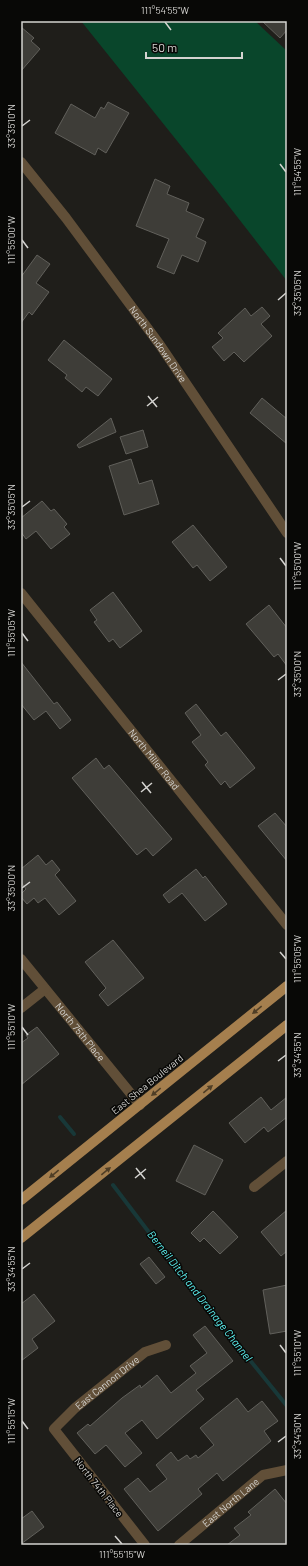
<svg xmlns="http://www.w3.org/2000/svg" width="308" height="1566" font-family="Barlow,sans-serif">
	<rect width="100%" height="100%" fill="#1f1e1a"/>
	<polygon fill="#09462b" points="81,21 255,21 287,51 287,281 214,187"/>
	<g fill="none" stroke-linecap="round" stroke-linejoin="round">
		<g stroke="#183838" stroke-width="4">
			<polyline points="60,1117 74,1134"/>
			<polyline points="113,1185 186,1281 287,1406"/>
		</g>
	</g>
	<g fill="#3e3d38" stroke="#61605b">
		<polygon points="262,21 287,21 287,30 280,38"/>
		<polygon points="21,27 34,38 31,41 40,49 21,71"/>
		<polygon points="108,102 129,113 106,153 98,148 95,155 55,133 71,104 95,118 101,107 104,109"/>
		<polygon points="155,179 170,186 167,194 189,203 186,211 204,219 196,237 206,242 198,262 182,255 174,274 157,267 169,239 136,226"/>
		<polygon points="37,255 50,264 36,283 49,292 32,315 29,312 21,323 21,277"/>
		<polygon points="262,307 270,316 261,324 272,336 244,362 234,352 224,361 212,347 223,338 218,333 245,308 251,316"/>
		<polygon points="64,340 112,379 98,396 86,387 82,392 65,378 67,375 48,360"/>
		<polygon points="262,398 287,419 287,444 250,413"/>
		<polygon points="111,418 116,432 79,448 77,445"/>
		<polygon points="143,430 148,447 126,454 120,437"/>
		<polygon points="131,459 139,484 152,480 159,504 124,515 109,466"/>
		<polygon points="42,501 51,511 54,509 67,524 64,527 70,534 51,549 36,531 26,539 21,532 21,518"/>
		<polygon points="193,525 227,567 210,581 197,565 193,568 172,542"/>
		<polygon points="113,592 142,631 120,648 113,639 109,642 94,622 97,620 90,610"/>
		<polygon points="269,605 287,628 287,666 278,654 274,657 246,624"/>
		<polygon points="21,662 54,704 57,702 71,720 60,729 46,711 34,720 21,704"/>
		<polygon points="196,704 221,736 226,732 255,768 230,788 225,781 221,785 205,765 208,762 192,742 201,735 185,713"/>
		<polygon points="96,758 104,769 109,765 172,839 153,856 146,848 137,855 72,778"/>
		<polygon points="275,813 287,827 287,861 258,826"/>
		<polygon points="38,855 46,865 52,860 60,870 55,875 76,901 59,915 45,898 38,903 34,898 27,904 21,897 21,894 26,889 21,882 21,869"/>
		<polygon points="196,869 203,878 205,876 227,904 205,921 182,893 169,903 163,895"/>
		<polygon points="113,940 144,978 108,1006 99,995 106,988 85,962"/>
		<polygon points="37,1027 59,1054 21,1085 21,1043 28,1038 26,1035"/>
		<polygon points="261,1097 271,1110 287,1097 287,1117 268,1132 264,1127 245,1143 229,1123"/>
		<polygon points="194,1145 223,1160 205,1195 176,1181"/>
		<polygon points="287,1210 287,1251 281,1256 261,1232"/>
		<polygon points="213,1211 238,1237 220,1254 204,1238 200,1242 191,1233"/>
		<polygon points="149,1257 165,1277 156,1284 140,1264"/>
		<polygon points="287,1285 287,1331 270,1334 263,1290"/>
		<polygon points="34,1294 55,1321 32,1339 38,1348 21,1361 21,1304"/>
		<polygon points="205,1326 233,1361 196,1390 204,1399 157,1439 142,1420 125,1433 142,1453 125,1467 106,1445 95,1454 77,1433 88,1424 90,1426 122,1398 140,1385 141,1388 157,1375 171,1393 196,1373 190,1366 207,1353 193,1335"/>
		<polygon points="237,1398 248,1412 262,1401 278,1421 264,1431 271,1441 223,1481 217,1473 198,1489 202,1494 158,1531 124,1489 138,1478 150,1492 167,1479 156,1465 171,1452 178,1461 187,1455 190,1459 196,1455 198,1458 214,1445 200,1428"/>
		<polygon points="275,1489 287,1504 287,1545 227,1545 240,1535 234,1528 251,1515 248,1512"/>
		<polygon points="32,1511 44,1527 21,1544 21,1519"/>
	</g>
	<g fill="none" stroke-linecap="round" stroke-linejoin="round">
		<g stroke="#614f38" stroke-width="10">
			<path id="s1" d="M21 162 66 218 160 345 287 533"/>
			<path id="s2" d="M21 593 287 925"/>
			<path id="s3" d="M21 959 140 1105"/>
			<polyline points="21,1008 45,989"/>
			<polyline points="254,1187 287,1161"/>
			<path id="s4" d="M145 1545 54 1429 75 1408 145 1352 166 1345"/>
			<path id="s5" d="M179 1545 263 1475 287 1470"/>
		</g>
		<g stroke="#a57f4e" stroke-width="10">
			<polyline points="21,1200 287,986"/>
			<polyline points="21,1238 287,1025"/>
		</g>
	</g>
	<defs><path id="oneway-solid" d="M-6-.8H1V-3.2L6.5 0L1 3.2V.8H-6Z"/></defs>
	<g fill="#4f3e26">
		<use href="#oneway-solid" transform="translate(257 1010) rotate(141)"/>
		<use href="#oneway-solid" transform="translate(208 1089) rotate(-39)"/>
		<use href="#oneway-solid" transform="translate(156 1092) rotate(141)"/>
		<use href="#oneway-solid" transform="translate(106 1171) rotate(-39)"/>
		<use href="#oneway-solid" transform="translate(54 1174) rotate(141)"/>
	</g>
	<path fill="none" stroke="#d4d3d0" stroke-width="1.5" d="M165 22 171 30M22 126 30 120M280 164 286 172M22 240 28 248M278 300 286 293M148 396 157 407M147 406 158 397M22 507 30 501M280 558 286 566M22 633 28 641M278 680 286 674M142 782 151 793M141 792 152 783M22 888 30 882M280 952 286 959M22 1027 28 1035M278 1061 286 1055M136 1168 145 1179M135 1178 146 1169M22 1269 30 1263M280 1345 286 1353M22 1421 28 1429M278 1442 286 1436M115 1536 122 1544"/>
	<g text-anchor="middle" stroke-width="3" stroke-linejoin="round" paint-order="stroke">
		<g font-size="10" fill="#d4d3d0" stroke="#080806">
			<text dy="4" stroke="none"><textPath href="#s1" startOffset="228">North Sundown Drive</textPath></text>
			<text dy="4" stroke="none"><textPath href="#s2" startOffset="213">North Miller Road</textPath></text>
			<text dy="4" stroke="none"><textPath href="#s3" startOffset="94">North 75th Place</textPath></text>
			<text transform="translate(147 1084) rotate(-39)" y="4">East Shea Boulevard</text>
			<text dy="4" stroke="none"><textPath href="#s4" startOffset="218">East Cannon Drive</textPath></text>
			<text transform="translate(99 1487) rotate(52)" y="4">North 74th Place</text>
			<text dy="4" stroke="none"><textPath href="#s5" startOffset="67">East North Lane</textPath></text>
		</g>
		<g font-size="11" font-style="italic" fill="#5cf2f2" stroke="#080806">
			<text transform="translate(200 1296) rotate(52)" y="4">Berneil Ditch and Drainage Channel</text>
		</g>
	</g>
	<rect width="308" height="1566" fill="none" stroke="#080806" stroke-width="44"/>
	<path d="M146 52v6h96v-6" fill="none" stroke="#d4d3d0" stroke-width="2"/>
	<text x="152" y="52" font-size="12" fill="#d4d3d0" stroke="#080806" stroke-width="3" paint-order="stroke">50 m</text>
	<rect x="22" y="22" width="264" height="1522" fill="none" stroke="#d4d3d0" stroke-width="1.5"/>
	<g font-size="10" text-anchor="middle" fill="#d4d3d0">
		<text x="165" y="14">111°54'55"W</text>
		<text transform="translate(11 126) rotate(-90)" y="4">33°35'10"N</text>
		<text transform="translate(297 172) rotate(-90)" y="4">111°54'55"W</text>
		<text transform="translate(11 240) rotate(-90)" y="4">111°55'00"W</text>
		<text transform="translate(297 293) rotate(-90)" y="4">33°35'05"N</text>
		<text transform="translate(11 507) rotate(-90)" y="4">33°35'05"N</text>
		<text transform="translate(297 566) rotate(-90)" y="4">111°55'00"W</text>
		<text transform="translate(11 633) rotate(-90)" y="4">111°55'05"W</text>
		<text transform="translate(297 674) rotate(-90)" y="4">33°35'00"N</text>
		<text transform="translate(11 888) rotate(-90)" y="4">33°35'00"N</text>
		<text transform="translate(297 959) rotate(-90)" y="4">111°55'05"W</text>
		<text transform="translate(11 1027) rotate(-90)" y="4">111°55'10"W</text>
		<text transform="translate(297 1055) rotate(-90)" y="4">33°34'55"N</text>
		<text transform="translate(11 1269) rotate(-90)" y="4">33°34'55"N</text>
		<text transform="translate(297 1353) rotate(-90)" y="4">111°55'10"W</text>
		<text transform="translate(11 1421) rotate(-90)" y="4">111°55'15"W</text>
		<text transform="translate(297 1436) rotate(-90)" y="4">33°34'50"N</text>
		<text x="122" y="1558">111°55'15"W</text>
	</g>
</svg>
